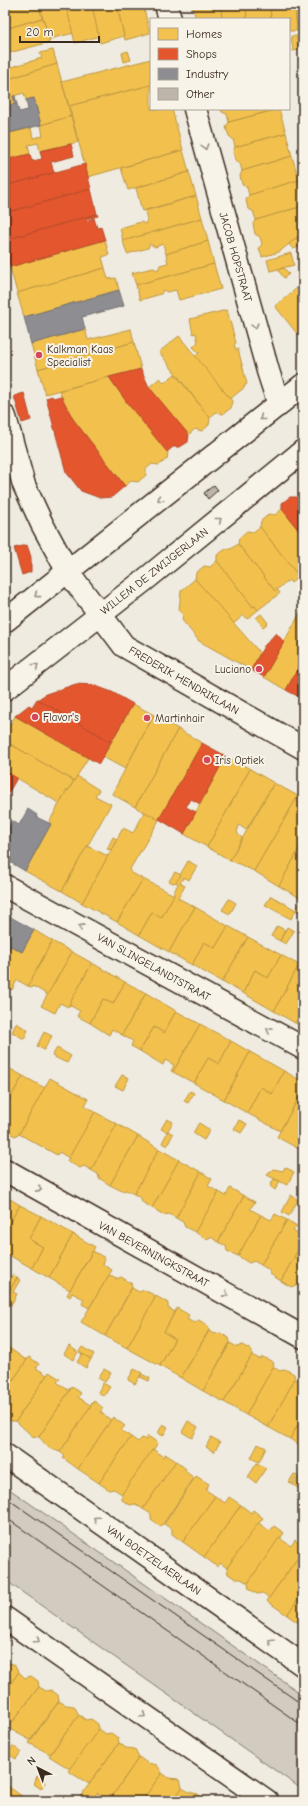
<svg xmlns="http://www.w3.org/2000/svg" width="308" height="1806" font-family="'Comic Neue',sans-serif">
	<rect width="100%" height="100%" fill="#efebe0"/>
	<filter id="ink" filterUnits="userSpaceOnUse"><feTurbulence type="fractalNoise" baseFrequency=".025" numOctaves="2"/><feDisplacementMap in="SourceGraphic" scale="8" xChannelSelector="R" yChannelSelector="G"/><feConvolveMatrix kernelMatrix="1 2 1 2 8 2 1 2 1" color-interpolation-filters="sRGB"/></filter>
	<g filter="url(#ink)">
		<polygon fill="#d1cbc0" stroke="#867a6f" points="5,1486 303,1695 303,1790 5,1580"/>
		<g fill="#f2c14e" stroke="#bb9440">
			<polygon points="5,5 39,5 42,18 5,29"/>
			<polygon points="39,5 66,5 74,33 49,39"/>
			<polygon points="66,5 92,5 100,36 75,43"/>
			<polygon points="92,5 117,5 124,36 100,43"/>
			<polygon points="117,5 143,5 150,33 125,40"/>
			<polygon points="192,5 221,5 222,19 196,19"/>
			<polygon points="221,5 246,5 247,19 222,19"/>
			<polygon points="246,5 270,5 271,19 247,19"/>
			<polygon points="270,5 295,5 297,31 289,31 289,19 271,19"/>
			<polygon points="295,5 303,5 303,30 297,31"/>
			<polygon points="43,18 50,42 5,54 5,29"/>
			<polygon points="291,36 297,36 298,50 293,51"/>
			<polygon points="53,50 57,64 5,80 5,57 8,68 42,58 40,53"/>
			<polygon points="128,51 131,60 124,62 122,53"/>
			<polygon points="151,59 151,85 69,106 62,82"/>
			<polygon points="57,64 71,116 41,125 34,98 26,100 24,93 13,96 15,104 5,107 5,80"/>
			<polygon points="151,85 151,109 172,109 183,150 88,177 69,106"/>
			<polygon points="221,109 278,109 229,122 227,114 222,112"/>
			<polygon points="279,109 286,133 235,147 233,139 229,136 226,127 229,122"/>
			<polygon points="71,116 78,142 40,151 38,143 28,145 30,154 5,160 5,134 31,128 33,138 43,136 41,125"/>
			<polygon points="286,133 292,156 242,171 240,163 235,160 233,152 235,147"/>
			<polygon points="183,150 189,172 128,190 121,168"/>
			<polygon points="292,156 299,180 249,195 247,187 242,184 240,176 242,171"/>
			<polygon points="189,172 196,196 142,211 136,188"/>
			<polygon points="299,180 303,194 303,206 256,220 253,211 248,209 246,200 249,195"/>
			<polygon points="196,196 202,218 123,241 120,228 141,222 145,224 147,220 145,211"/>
			<polygon points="303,206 303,233 279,252 262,257 259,248 262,244 260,237 255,234 253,224 256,220"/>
			<polygon points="202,218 208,241 166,254 163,244 155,247 150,244 148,248 127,254 123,241"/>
			<polygon points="301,234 303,237 302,246 296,238"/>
			<polygon points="296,238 302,246 293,249 289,244"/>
			<polygon points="105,240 109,255 102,257 105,268 17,293 10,267"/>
			<polygon points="208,241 214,264 136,285 132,273 153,268 158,270 160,265 168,263 166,254"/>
			<polygon points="291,253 294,265 270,271 267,260"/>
			<polygon points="214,264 221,289 179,300 176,290 167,292 163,290 161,294 140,300 136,285"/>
			<polygon points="105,268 108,279 116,278 119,290 24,317 17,293"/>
			<polygon points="284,268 289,274 284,278 278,270"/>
			<polygon points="303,283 303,341 275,306"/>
			<polygon points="227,310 236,343 234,344 236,350 238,349 247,384 244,386 245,387 230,399 195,357 199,353 193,347 198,342 196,333 193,334 190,319"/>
			<polygon points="85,329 88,340 131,329 134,342 38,369 31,344"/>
			<polygon points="179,336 232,401 231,408 223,414 216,412 210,418 159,352"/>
			<polygon points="134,342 141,369 45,394 38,369"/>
			<polygon points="175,374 210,418 209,425 202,431 195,429 188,435 149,387 160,378 164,383"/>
			<polygon points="109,377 128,404 168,452 167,459 159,465 152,464 146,469 146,475 138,482 131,481 125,486 73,419 59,391"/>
			<polygon points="282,509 303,536 303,569 297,574 260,527 261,521 269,514 275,515"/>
			<polygon points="260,527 297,574 299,572 301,575 291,583 289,580 275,591 238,544 239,538 247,531 253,532"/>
			<polygon points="238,544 275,591 277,589 280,593 258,610 255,606 253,607 217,561 217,555 226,549 231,549"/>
			<polygon points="217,561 253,607 255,606 258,610 247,619 244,615 233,624 195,579 196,573 204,566 210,567"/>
			<polygon points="195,579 260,653 251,670 199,641 182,620 183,615 179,610 181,591"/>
			<polygon points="303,608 303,659 286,690 264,677"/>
			<polygon points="261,614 268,623 263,627 256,618"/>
			<polygon points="133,704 154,715 125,769 103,757"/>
			<polygon points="154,715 178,729 135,807 112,794"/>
			<polygon points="15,716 88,758 74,781 5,741 5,725 8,722 11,724"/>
			<polygon points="178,729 202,743 159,820 135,807"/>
			<polygon points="5,741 74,781 59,803 5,771"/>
			<polygon points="226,756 250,769 207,847 184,834"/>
			<polygon points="250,769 274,783 246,830 239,825 237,833 242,838 230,860 207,847"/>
			<polygon points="77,776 99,790 95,796 111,804 62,891 25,871 51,824 48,824 67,790 68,791"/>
			<polygon points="274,783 298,796 254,871 230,860"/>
			<polygon points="298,796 303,799 303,842 279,886 254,871"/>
			<polygon points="145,812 159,820 130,869 132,873 143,879 117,922 82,903 123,828 133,833"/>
			<polygon points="113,837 117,839 111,850 107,849"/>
			<polygon points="303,842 303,897 302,899 279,886"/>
			<polygon points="87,846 108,856 82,903 62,891"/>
			<polygon points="188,861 197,866 189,880 184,877 180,883 185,886 178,898 195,907 169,952 139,935 152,912 161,918 174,895 173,894 178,884 176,882"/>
			<polygon points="175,872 181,875 176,882 173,883 169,881"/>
			<polygon points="143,879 174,895 161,918 152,912 139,935 117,922"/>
			<polygon points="271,896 296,910 291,919 265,905"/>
			<polygon points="303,897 303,914 296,910"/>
			<polygon points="229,899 236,903 230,914 222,910"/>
			<polygon points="195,907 228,926 215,948 204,942 192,965 169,952"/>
			<polygon points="228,926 248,937 222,982 192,965 204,942 215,948"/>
			<polygon points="277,926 285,930 280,941 271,936"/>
			<polygon points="287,927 294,931 286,944 280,941"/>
			<polygon points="34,930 52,941 28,986 17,980 12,990 5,986 5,956 11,946 22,952"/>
			<polygon points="248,937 281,955 268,978 255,970 243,993 222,982"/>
			<polygon points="52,941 72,952 48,995 33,986 32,988 28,986"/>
			<polygon points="72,952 92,963 68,1007 60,1003 55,1013 41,1006"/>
			<polygon points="281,955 299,965 274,1011 243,993 255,970 268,978"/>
			<polygon points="92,963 125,982 113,1004 103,999 90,1023 77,1016 80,1011 69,1005"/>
			<polygon points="299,965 303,967 303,1009 295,1023 274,1011"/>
			<polygon points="125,982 146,993 122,1035 112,1029 109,1035 90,1023 103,999 113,1004"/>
			<polygon points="146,993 176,1011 164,1033 154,1027 140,1051 131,1046 133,1041 122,1035"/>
			<polygon points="303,1009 303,1027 295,1023"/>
			<polygon points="176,1011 200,1024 173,1072 171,1071 174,1065 165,1060 163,1065 140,1051 154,1027 164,1033"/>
			<polygon points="16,1023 28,1030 24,1039 12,1032"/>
			<polygon points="200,1024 231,1041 219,1064 208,1058 194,1083 173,1072"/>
			<polygon points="44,1032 52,1036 44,1050 37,1046"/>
			<polygon points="231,1041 250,1052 224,1100 194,1083 208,1058 219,1064"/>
			<polygon points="57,1048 71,1056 67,1063 52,1056"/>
			<polygon points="250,1052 284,1071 272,1094 261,1087 247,1113 224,1100"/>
			<polygon points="5,1066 23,1076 5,1107"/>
			<polygon points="284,1071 303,1082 303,1090 280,1131 247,1113 261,1087 272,1094"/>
			<polygon points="122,1075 129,1078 123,1090 115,1086"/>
			<polygon points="23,1076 45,1088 19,1134 15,1136 6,1131 5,1107"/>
			<polygon points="50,1078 88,1099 85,1106 95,1112 69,1158 59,1152 57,1155 19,1134"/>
			<polygon points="303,1090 303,1137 297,1148 277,1137"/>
			<polygon points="190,1091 194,1093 188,1103 184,1101"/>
			<polygon points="95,1112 117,1124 91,1170 84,1166 80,1168 67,1161"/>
			<polygon points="167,1119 173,1122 167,1132 161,1129"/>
			<polygon points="239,1120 247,1124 241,1133 234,1129"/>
			<polygon points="199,1123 210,1130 204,1140 193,1133"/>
			<polygon points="117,1124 138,1136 110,1185 99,1178 98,1174 91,1170"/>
			<polygon points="168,1131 173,1134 167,1146 162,1143"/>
			<polygon points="138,1136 159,1149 134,1194 126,1190 122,1191 110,1185"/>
			<polygon points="303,1137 303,1144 299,1149 297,1148"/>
			<polygon points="159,1149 179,1160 152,1208 142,1202 141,1198 134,1194"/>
			<polygon points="179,1160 201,1172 176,1218 169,1214 164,1215 152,1208"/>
			<polygon points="285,1167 294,1172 287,1185 267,1175 273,1169 283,1171"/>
			<polygon points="201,1172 212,1179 208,1186 219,1192 195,1232 185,1227 183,1222 176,1218"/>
			<polygon points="274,1179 280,1181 275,1190 270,1186"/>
			<polygon points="230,1188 244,1196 218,1242 211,1237 206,1239 195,1232 219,1192 226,1196"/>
			<polygon points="291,1195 298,1200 289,1216 282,1212"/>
			<polygon points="5,1196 20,1205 5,1231"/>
			<polygon points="244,1196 255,1202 250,1209 261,1215 238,1256 227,1251 226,1246 218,1242"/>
			<polygon points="20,1205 41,1216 29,1239 43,1247 32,1268 5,1253 5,1231"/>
			<polygon points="275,1214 287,1220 261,1265 254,1261 249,1263 238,1256 261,1215 271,1220"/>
			<polygon points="41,1216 73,1234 49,1278 32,1268 43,1247 29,1239"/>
			<polygon points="287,1220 297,1226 293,1231 303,1237 303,1241 281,1281 270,1274 269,1270 261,1265"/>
			<polygon points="73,1234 95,1247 70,1290 49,1278"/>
			<polygon points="303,1241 303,1289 296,1285 291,1287 281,1281"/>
			<polygon points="93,1251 105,1258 103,1265 112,1270 89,1308 82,1304 84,1299 72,1293 70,1297 67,1295"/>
			<polygon points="12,1275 17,1278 5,1299 5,1283 7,1284"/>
			<polygon points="109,1275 116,1279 121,1277 131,1283 132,1287 105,1336 81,1322"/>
			<polygon points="17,1278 20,1280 13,1292 17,1294 11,1305 5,1302 5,1299"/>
			<polygon points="132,1288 139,1292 144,1290 156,1296 127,1348 105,1336"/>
			<polygon points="156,1296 168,1303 168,1308 175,1312 164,1332 175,1339 160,1366 127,1348"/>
			<polygon points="177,1308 189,1315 187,1319 194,1323 199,1320 208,1326 209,1330 181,1378 160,1366 175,1339 164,1332"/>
			<polygon points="209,1331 215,1334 220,1333 229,1338 230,1342 203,1391 181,1378"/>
			<polygon points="230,1343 237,1347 242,1345 251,1350 252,1355 224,1402 203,1391"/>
			<polygon points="5,1345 26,1360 29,1357 5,1392"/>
			<polygon points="69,1346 78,1352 73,1360 64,1354"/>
			<polygon points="82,1347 94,1354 91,1359 79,1352"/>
			<polygon points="82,1354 91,1359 86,1368 77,1362"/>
			<polygon points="252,1355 259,1359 263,1357 273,1362 274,1366 246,1415 224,1402"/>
			<polygon points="29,1357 39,1364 36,1368 47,1375 16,1421 11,1421 5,1417 5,1392"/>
			<polygon points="273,1367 280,1371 285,1369 294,1374 295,1379 268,1427 246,1415"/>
			<polygon points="104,1369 111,1373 105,1382 98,1378"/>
			<polygon points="134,1369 142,1373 135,1384 128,1380"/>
			<polygon points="49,1372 60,1379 57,1382 68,1390 72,1387 39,1437 32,1436 16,1421"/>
			<polygon points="141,1374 150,1378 149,1381 140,1377"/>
			<polygon points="295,1379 303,1382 303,1416 290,1439 268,1427"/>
			<polygon points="103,1383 110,1387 104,1396 98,1392"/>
			<polygon points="72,1387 81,1393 78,1397 90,1405 94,1401 60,1452 49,1448 39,1437"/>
			<polygon points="94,1401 103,1408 100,1412 111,1420 78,1469 63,1458 65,1456 60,1452"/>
			<polygon points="303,1416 303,1447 290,1439"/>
			<polygon points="113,1417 125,1426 121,1430 131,1437 99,1483 78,1469"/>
			<polygon points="188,1421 198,1427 192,1438 182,1432"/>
			<polygon points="163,1424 168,1427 163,1436 158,1433"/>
			<polygon points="148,1436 158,1443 122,1494 114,1489 109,1490 99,1483 131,1437 138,1442 142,1438 146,1440"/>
			<polygon points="211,1437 220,1442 214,1452 206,1447"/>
			<polygon points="258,1444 266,1448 259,1462 251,1458"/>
			<polygon points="153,1449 163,1457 165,1454 176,1461 143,1509 135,1504 130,1505 122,1500 122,1494"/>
			<polygon points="176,1461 186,1469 185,1471 194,1478 161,1527 151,1520 151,1514 143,1509"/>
			<polygon points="257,1463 266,1468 256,1483 248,1477"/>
			<polygon points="294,1474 297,1475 292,1484 289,1482"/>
			<polygon points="196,1476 209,1484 206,1490 215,1496 183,1542 172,1534 172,1529 164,1524"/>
			<polygon points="299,1476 303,1479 303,1484 300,1489 293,1485"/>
			<polygon points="215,1496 225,1503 229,1497 241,1505 204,1557 183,1542"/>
			<polygon points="241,1505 251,1513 253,1510 263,1518 227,1568 220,1563 218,1567 204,1557"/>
			<polygon points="258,1523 270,1531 274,1526 284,1533 248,1583 241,1579 236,1579 228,1574 227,1568"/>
			<polygon points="279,1538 291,1546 295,1540 303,1546 303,1551 269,1598 263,1593 257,1594 249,1589 248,1583"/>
			<polygon points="302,1552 303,1592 287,1615 267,1601"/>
			<polygon points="303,1592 303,1622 297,1622 287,1615"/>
			<polygon points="5,1663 14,1664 19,1672 5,1691"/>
			<polygon points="19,1672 25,1678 31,1676 38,1681 39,1687 9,1726 5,1723 5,1691"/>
			<polygon points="39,1687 46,1691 51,1690 58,1695 59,1701 30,1740 8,1728"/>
			<polygon points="59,1701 66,1705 74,1706 79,1715 50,1754 29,1743"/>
			<polygon points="79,1715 86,1720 91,1719 98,1724 99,1729 70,1769 49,1756"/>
			<polygon points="99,1729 106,1734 111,1733 118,1738 119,1743 89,1784 68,1771"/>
			<polygon points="119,1743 126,1748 135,1749 139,1757 109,1801 97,1793 91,1801 77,1801"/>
			<polygon points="13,1746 21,1752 16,1759 8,1754"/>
			<polygon points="139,1757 147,1763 157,1765 162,1773 142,1801 106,1801 109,1801"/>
			<polygon points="162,1773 169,1778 178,1779 181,1783 182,1788 173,1801 142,1801"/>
			<polygon points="37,1776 45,1782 41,1789 34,1784"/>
			<polygon points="5,1784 23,1797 29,1801 5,1801"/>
			<polygon points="182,1788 189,1792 198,1794 202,1801 173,1801"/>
		</g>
		<g fill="#e4572e" stroke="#b14a29">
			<polygon points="71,144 74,156 51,162 54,173 5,186 5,160 30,154 32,161 42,159 40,151"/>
			<polygon points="85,164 91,189 5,213 5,186"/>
			<polygon points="91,189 97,214 5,240 5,213"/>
			<polygon points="97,214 98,216 86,219 86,221 94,218 97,228 101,227 105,240 10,267 5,250 5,240"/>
			<polygon points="141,369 149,387 189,435 188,442 180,447 173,447 167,452 128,404 109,377"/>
			<polygon points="24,393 31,420 22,423 14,396"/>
			<polygon points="52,396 53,398 61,396 73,419 125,486 112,497 100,498 81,491 66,472 46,398"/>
			<polygon points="303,492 303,536 282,509 282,503 290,497 297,497"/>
			<polygon points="27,545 31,557 31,572 22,575 14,548"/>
			<polygon points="276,633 284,642 264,677 251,670 264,646"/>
			<polygon points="303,659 303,699 286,690"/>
			<polygon points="76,684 93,685 112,692 133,704 111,742 37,700 46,694"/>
			<polygon points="37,699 111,742 99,764 15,716 29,705 32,707"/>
			<polygon points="202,743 226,756 200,804 191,799 186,807 196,812 184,834 159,819"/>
			<polygon points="5,771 17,778 5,799"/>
		</g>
		<g fill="#8d8d92" stroke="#746f6f">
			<polygon points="13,96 15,96 19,112 28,110 26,100 34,98 41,125 5,134 5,107 15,104"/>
			<polygon points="119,290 124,306 82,317 85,329 31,344 24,317"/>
			<polygon points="28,809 37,815 36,817 51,824 25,871 5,859 5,835 12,821 19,825"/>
			<polygon points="5,914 34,930 22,952 11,946 5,956"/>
		</g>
		<polygon fill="#bdb5aa" stroke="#3b2a1e" points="214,485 218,490 208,499 204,493"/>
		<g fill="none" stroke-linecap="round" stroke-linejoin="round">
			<defs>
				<g id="street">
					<polyline points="166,5 170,19"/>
					<polyline points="195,109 268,371 279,405"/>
					<polyline points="5,417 24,485 42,524 68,572 124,646 303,748"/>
					<polyline points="5,621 303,385"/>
					<polyline points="5,689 146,579 303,451"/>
					<polyline points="5,886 303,1048"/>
					<polyline points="5,1170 303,1337"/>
					<polyline points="5,1455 303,1665"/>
					<polyline points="5,1618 267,1801"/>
				</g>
			</defs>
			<use href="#street" stroke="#3b2a1e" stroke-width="25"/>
			<use href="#street" stroke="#f7f3e8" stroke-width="22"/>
			<g stroke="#3b2a1e" stroke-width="1">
				<polyline points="5,1497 303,1705"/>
				<polyline points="5,1517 303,1726"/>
			</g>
		</g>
		<defs><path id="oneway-chevron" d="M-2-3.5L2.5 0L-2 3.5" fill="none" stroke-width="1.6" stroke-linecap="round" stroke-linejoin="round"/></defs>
		<g stroke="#998e83">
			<use href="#oneway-chevron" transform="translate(205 147) rotate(74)"/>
			<use href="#oneway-chevron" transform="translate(255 326) rotate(74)"/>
			<use href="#oneway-chevron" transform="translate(262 418) rotate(142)"/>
			<use href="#oneway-chevron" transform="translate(160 499) rotate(142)"/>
			<use href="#oneway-chevron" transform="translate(219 520) rotate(-39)"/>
			<use href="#oneway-chevron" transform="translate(37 595) rotate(143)"/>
			<use href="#oneway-chevron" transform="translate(36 666) rotate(-38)"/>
			<use href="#oneway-chevron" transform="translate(81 927) rotate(-152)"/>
			<use href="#oneway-chevron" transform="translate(269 1030) rotate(-151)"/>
			<use href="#oneway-chevron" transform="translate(39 1189) rotate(29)"/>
			<use href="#oneway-chevron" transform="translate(226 1294) rotate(29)"/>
			<use href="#oneway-chevron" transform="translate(96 1519) rotate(-145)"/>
			<use href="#oneway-chevron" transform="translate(37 1640) rotate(35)"/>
			<use href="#oneway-chevron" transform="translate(271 1642) rotate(-145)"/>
			<use href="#oneway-chevron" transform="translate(143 1715) rotate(35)"/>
		</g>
	</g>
	<g fill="#d1495b" stroke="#f7f3e8" stroke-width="1.5">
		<circle cx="39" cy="355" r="4"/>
		<circle cx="259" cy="669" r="4"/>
		<circle cx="35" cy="717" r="4"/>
		<circle cx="147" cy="718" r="4"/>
		<circle cx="207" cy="760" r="4"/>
	</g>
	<g text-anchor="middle" stroke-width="4" stroke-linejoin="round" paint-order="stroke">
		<g font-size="11" fill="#3b2a1e" stroke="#f7f3e8">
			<text transform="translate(236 257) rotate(74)" y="4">JACOB HOPSTRAAT</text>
			<text transform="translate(154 571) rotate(-38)" y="4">WILLEM DE ZWIJGERLAAN</text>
			<text transform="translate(184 680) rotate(30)" y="4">FREDERIK HENDRIKLAAN</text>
			<text transform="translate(154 967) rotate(29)" y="4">VAN SLINGELANDTSTRAAT</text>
			<text transform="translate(154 1254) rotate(29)" y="4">VAN BEVERNINGKSTRAAT</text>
			<text transform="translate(154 1560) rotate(35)" y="4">VAN BOETZELAERLAAN</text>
		</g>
		<g font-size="11" fill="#3b2a1e" stroke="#f7f3e8" text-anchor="start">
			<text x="47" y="353">Kalkman Kaas<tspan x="47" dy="13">Specialist</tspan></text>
			<text x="251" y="673" text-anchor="end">Luciano</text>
			<text x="43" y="721">Flavor's</text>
			<text x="155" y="722">Martinhair</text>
			<text x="215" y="764">Iris Optiek</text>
		</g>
	</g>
	<rect width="308" height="1806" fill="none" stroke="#f7f3e8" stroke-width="20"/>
	<rect x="10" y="10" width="288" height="1786" fill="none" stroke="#3b2a1e" stroke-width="1.5" filter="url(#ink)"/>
	<rect x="150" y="18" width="140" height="92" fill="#f7f3e8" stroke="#aca397"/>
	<rect x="158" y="28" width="20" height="12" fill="#f2c14e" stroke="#aca397"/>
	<text x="186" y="38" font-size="12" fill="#3b2a1e">Homes</text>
	<rect x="158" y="48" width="20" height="12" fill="#e4572e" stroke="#aca397"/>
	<text x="186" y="58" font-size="12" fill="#3b2a1e">Shops</text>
	<rect x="158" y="68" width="20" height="12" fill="#8d8d92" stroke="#aca397"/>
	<text x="186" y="78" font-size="12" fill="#3b2a1e">Industry</text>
	<rect x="158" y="88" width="20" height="12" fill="#bdb5aa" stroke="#aca397"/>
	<text x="186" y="98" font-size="12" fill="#3b2a1e">Other</text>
	<g transform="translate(38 1768) rotate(318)" stroke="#f7f3e8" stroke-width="3" paint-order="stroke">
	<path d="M0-3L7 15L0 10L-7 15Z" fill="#3b2a1e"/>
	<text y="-6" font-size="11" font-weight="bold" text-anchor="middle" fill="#3b2a1e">N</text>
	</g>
	<path d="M20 36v6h79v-6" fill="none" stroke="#3b2a1e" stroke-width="2"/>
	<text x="26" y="36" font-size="12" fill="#3b2a1e" stroke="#f7f3e8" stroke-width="3" paint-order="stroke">20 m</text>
</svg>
